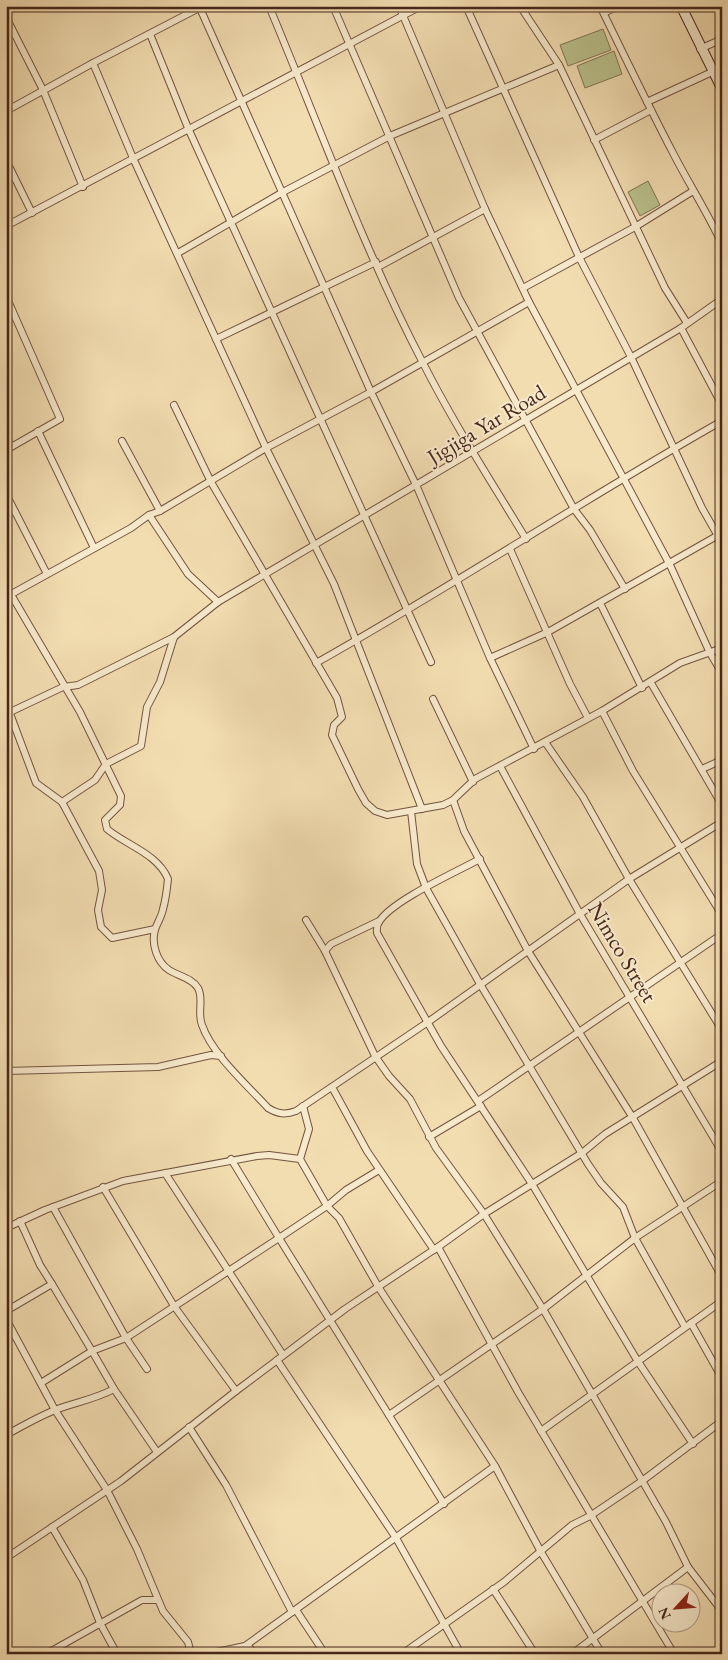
<svg xmlns="http://www.w3.org/2000/svg" width="728" height="1660" font-family="'EB Garamond',serif">
	<rect width="100%" height="100%" fill="#f2ddb1"/>
	<filter id="stains"><feTurbulence type="fractalNoise" baseFrequency=".004" numOctaves="4"/><feColorMatrix values="0 0 0 0 .2 0 0 0 0 .09 0 0 0 0 .02 0 0 0 .5 -.17"/></filter>
	<radialGradient id="worn" r=".72"><stop offset=".6" stop-color="#630" stop-opacity="0"/><stop offset="1" stop-color="#630" stop-opacity=".3"/></radialGradient>
	<g fill="#bac18c" stroke="#807454">
		<polygon points="603,29 611,50 568,66 560,45"/>
		<polygon points="614,51 622,74 585,88 577,66"/>
		<polygon points="648,181 660,205 640,216 628,192"/>
	</g>
	<g fill="none" stroke-linecap="round" stroke-linejoin="round">
		<defs>
			<g id="street">
				<polyline points="199,6 371,392 417,487 490,658 534,749"/>
				<path d="M269 6C319 125 363 248 423 363 454 424 491 481 526 539"/>
				<polyline points="333,6 459,298 574,509 590,530 625,589"/>
				<polyline points="399,6 485,209 529,302 670,565 710,653 722,673"/>
				<polyline points="466,6 579,257 631,357 702,508 722,543"/>
				<polyline points="520,6 559,65 665,288 687,323"/>
				<path d="M600 6C624 55 648 105 673 153 689 184 707 212 722 244"/>
				<polyline points="604,13 618,6"/>
				<polyline points="6,17 43,90 83,187"/>
				<polyline points="150,34 188,128 431,662"/>
				<polyline points="700,49 722,39"/>
				<polyline points="93,63 133,158 266,448 334,584 422,809"/>
				<polyline points="647,102 712,72"/>
				<polyline points="6,111 93,63 201,7"/>
				<polyline points="594,140 651,110"/>
				<polyline points="6,160 32,213"/>
				<polyline points="6,226 421,6"/>
				<polyline points="178,253 283,192 390,136 559,65"/>
				<polyline points="378,267 485,209"/>
				<polyline points="523,288 635,227 693,191"/>
				<polyline points="6,296 60,419 6,450"/>
				<polyline points="681,328 722,405"/>
				<polyline points="216,339 376,262"/>
				<polyline points="174,405 211,482 337,698 342,717 334,725 332,735 358,789 366,803 375,811 387,815 443,805 453,800 475,779 602,711 680,663 722,648"/>
				<polyline points="38,431 94,548"/>
				<polyline points="6,436 11,447"/>
				<polyline points="122,441 160,511"/>
				<polyline points="6,494 47,574"/>
				<polyline points="149,515 188,574 218,602"/>
				<polyline points="510,549 570,684 588,718"/>
				<path d="M6 586 80 712 121 796 120 805 105 820 107 829C126 845 158 854 168 879 167 889 166 899 163 909 162 916 157 923 155 930 151 944 157 962 169 970 178 976 192 978 198 988 204 999 197 1013 202 1025 212 1054 247 1085 268 1108 278 1114 285 1115 296 1111L428 1022 629 879 722 822"/>
				<polyline points="6,597 131,528 149,515 160,511 266,448 371,392 529,302"/>
				<polyline points="600,603 642,688"/>
				<polyline points="490,658 548,632 722,533"/>
				<path d="M316 663C453 586 584 499 722 421"/>
				<polyline points="651,683 722,805"/>
				<polyline points="433,699 473,782"/>
				<polyline points="6,703 36,783 62,802"/>
				<polyline points="602,711 633,771 722,915"/>
				<polyline points="6,714 63,687 78,685 174,637"/>
				<polyline points="545,742 583,797 629,879 722,1030"/>
				<polyline points="500,766 580,914 722,1152"/>
				<polyline points="702,769 722,760"/>
				<polyline points="453,800 464,831 528,951 633,1118 722,1277"/>
				<polyline points="411,811 417,864 426,888 480,984 588,1164 601,1183 623,1207 635,1238 685,1327"/>
				<path d="M480 859C456 872 391 901 379 922 376 926 377 929 377 933L441 1046 532 1184 637 1360 693 1444"/>
				<polyline points="306,920 325,951 375,1056 389,1076 410,1099 436,1148 484,1214 543,1309 666,1522 688,1567 722,1611"/>
				<polyline points="155,929 112,938 101,927 98,910 102,890 99,871 62,802 95,780 106,764 141,746 147,707 160,682 174,637 218,602 681,328 722,299"/>
				<polyline points="325,951 331,944 379,921"/>
				<polyline points="6,1071 158,1067 211,1055 221,1056"/>
				<polyline points="332,1087 367,1151 434,1250"/>
				<polyline points="478,1101 722,934"/>
				<polyline points="303,1106 309,1129 300,1159 327,1206 346,1190 379,1170"/>
				<polyline points="429,1137 481,1106"/>
				<polyline points="231,1159 279,1238 327,1206 339,1218 379,1288 495,1466 541,1552 602,1654"/>
				<polyline points="165,1173 283,1355"/>
				<polyline points="103,1187 174,1306 236,1391"/>
				<polyline points="53,1207 126,1338 147,1369"/>
				<polyline points="20,1221 40,1265 52,1284"/>
				<polyline points="6,1228 45,1210 123,1181 257,1156 269,1155 300,1159"/>
				<polyline points="438,1247 518,1392 674,1654"/>
				<polyline points="6,1311 52,1284 92,1351 126,1338 279,1238 444,1504"/>
				<polyline points="6,1319 55,1410 107,1490 137,1549 163,1611 188,1642 191,1654"/>
				<polyline points="691,1323 722,1378"/>
				<polyline points="277,1360 396,1538 461,1654"/>
				<polyline points="41,1383 92,1351 114,1389 157,1452"/>
				<polyline points="389,1415 543,1309 635,1238 722,1181"/>
				<polyline points="189,1427 226,1485 292,1612"/>
				<polyline points="541,1431 722,1301"/>
				<path d="M6 1435C22 1426 38 1417 55 1410 76 1402 93 1400 114 1389"/>
				<polyline points="52,1527 83,1580 100,1623 117,1654"/>
				<polyline points="6,1558 121,1481 236,1391 345,1309 438,1247 484,1214 582,1153 605,1134 722,1061"/>
				<polyline points="493,1589 535,1654"/>
				<polyline points="296,1610 325,1654"/>
				<polyline points="245,1646 495,1466"/>
				<polyline points="46,1654 142,1600 157,1600"/>
				<polyline points="207,1654 245,1646 250,1648 254,1654"/>
				<polyline points="402,1654 504,1582 572,1525 590,1516 642,1481 722,1421"/>
				<polyline points="572,1654 688,1567"/>
			</g>
			<polyline id="secondary" points="681,6 722,89"/>
		</defs>
		<use href="#street" stroke="#725440" stroke-width="8"/>
		<use href="#secondary" stroke="#47271b" stroke-width="11"/>
		<use href="#street" stroke="#f7e9cc" stroke-width="6"/>
		<use href="#secondary" stroke="#f7e9cc" stroke-width="9"/>
	</g>
	<g text-anchor="middle" stroke-width="4" stroke-linejoin="round" paint-order="stroke">
		<g font-size="22" fill="#47271b" stroke="#f7e9cc">
			<text transform="translate(486 424) rotate(-31)" y="8">Jigjiga Yar Road</text>
			<text transform="translate(623 952) rotate(59)" y="8">Nimco Street</text>
		</g>
	</g>
	<rect width="728" height="1660" fill="none" stroke="#f2ddb1" stroke-width="25"/>
	<rect x="8" y="8" width="713" height="1645" fill="none" stroke="#47271b" stroke-width="2.5"/>
	<rect x="12" y="12" width="703" height="1635" fill="none" stroke="#47271b"/>
	<g transform="translate(676 1608) rotate(244)"><circle r="24" fill="#f7e9cc" stroke="#b19b85"/>
	<path d="M0-4L9 19L0 12L-9 19Z" fill="#8f2418"/>
	<text y="-8" font-size="14" font-weight="bold" text-anchor="middle" fill="#47271b">N</text>
	</g>
	<rect width="100%" height="100%" filter="url(#stains)"/>
	<rect width="100%" height="100%" fill="url(#worn)"/>
</svg>
